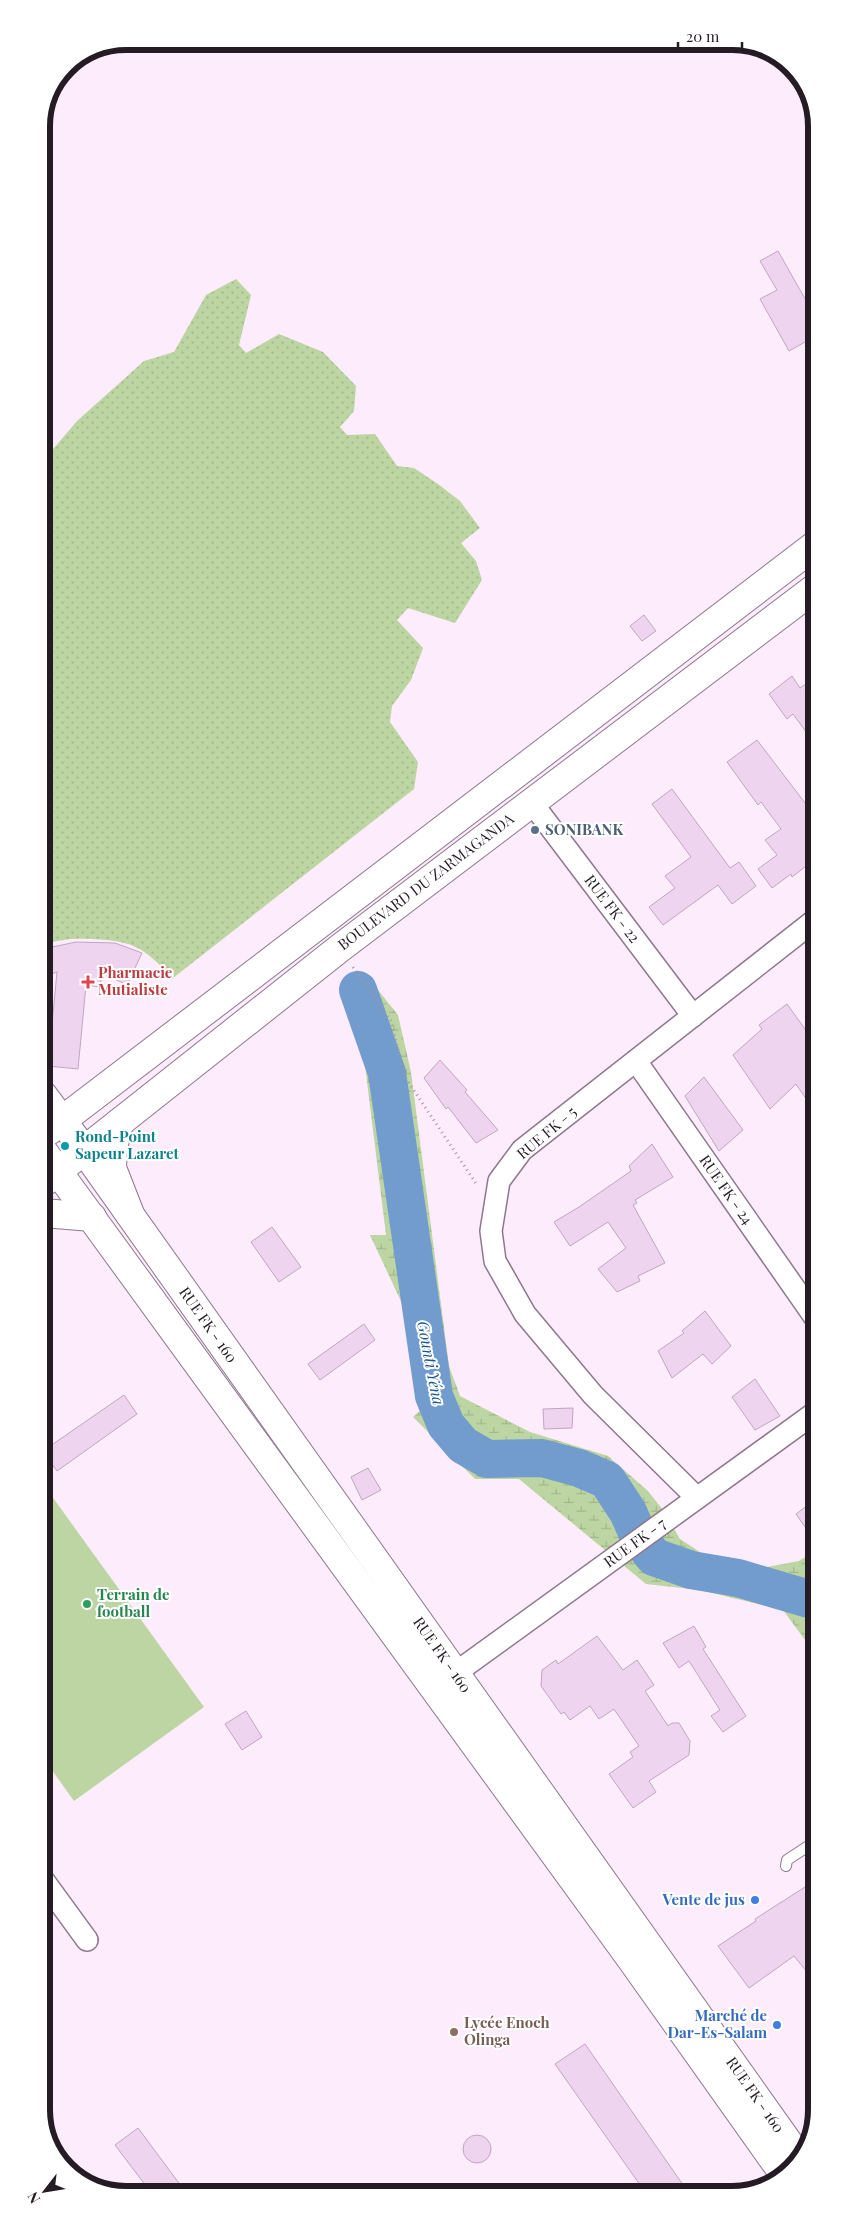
<svg xmlns="http://www.w3.org/2000/svg" width="858" height="2236" font-family="'Playfair Display',serif">
	<defs>
		<pattern id="grass-dots" width="8" height="8" patternUnits="userSpaceOnUse" patternTransform="scale(1.25)"><rect width="8" height="8" fill="#bdd5a2"/><path d="M2 2h.1M6 6h.1" fill="none" stroke="#a2b68b" stroke-width="1.8" stroke-linecap="round"/></pattern>
		<pattern id="wetland-marsh" width="20" height="14" patternUnits="userSpaceOnUse" patternTransform="scale(1.25)"><rect width="20" height="14" fill="#bdd5a2"/><path d="M1 5h8M5 5V1M11 12h8M15 12V8" fill="none" stroke="#a2b68b"/></pattern>
	</defs>
	<rect width="100%" height="100%" fill="#fcecfc"/>
	<path fill="url(#grass-dots)" d="M236 279 251 295 239 345 246 353 279 334 323 352 356 386 354 411 340 427 347 435 375 434 397 466 414 468 438 484 460 501 480 528 461 543 476 561 482 580 455 623 408 608 397 620 423 648 411 680 392 706 390 722 418 762 414 789 173 978C143 948 136 941 92 939 75 938 59 939 43 945L42 462 77 421 144 361 174 352 206 295Z"/>
	<polygon fill="url(#wetland-marsh)" points="370,980 398,1015 411,1072 449,1366 460,1396 530,1432 608,1456 648,1491 663,1510 680,1539 706,1556 747,1571 799,1561 816,1550 816,1655 783,1610 700,1590 646,1584 519,1479 475,1479 413,1417 443,1391 370,1235 386,1235 360,1025 358,990"/>
	<polygon fill="#bdd5a2" points="51,1495 204,1707 74,1801 44,1759 43,1501"/>
	<g fill="none" stroke-linecap="round" stroke-linejoin="round">
		<polyline stroke="#719ccd" stroke-width="38" points="358,990 387,1073 434,1396 446,1425 463,1445 487,1459 542,1458 579,1468 607,1480 628,1512 640,1539 654,1557 691,1570 738,1578 809,1599 816,1597"/>
	</g>
	<g fill="#efd4ef" stroke="#c0a6c0">
		<polygon points="778,251 812,311 808,314 814,326 814,337 789,351 760,299 777,290 760,261"/>
		<polygon points="644,615 656,631 642,641 630,626"/>
		<polygon points="792,676 800,688 815,678 815,744 793,714 787,719 769,694"/>
		<polygon points="757,740 815,816 815,881 805,867 792,877 791,874 772,888 758,869 777,855 765,840 781,829 761,802 758,805 727,762"/>
		<polygon points="672,789 730,868 739,862 756,886 732,904 718,885 663,925 649,907 675,888 665,876 691,857 652,804"/>
		<polygon points="76,942 115,943 142,953 127,985 102,973 100,987 86,985 78,1069 48,1066 57,972 43,977 43,949"/>
		<polygon points="787,1004 815,1043 815,1112 796,1084 770,1109 733,1055 762,1029 759,1025"/>
		<polygon points="440,1060 467,1090 465,1092 498,1130 476,1143 448,1107 446,1109 424,1078"/>
		<polygon points="704,1077 743,1130 719,1151 685,1096"/>
		<polygon points="652,1144 673,1177 635,1200 637,1203 633,1205 665,1263 638,1276 640,1281 617,1292 598,1269 626,1248 608,1222 570,1246 554,1222 579,1207 631,1171 629,1166"/>
		<polygon points="272,1227 301,1267 279,1282 251,1242"/>
		<polygon points="705,1311 731,1346 712,1364 703,1354 672,1378 658,1351 684,1333 682,1331"/>
		<polygon points="364,1324 375,1340 320,1380 308,1364"/>
		<polygon points="755,1379 780,1416 755,1430 732,1397"/>
		<polygon points="124,1395 137,1414 57,1471 43,1451"/>
		<polygon points="573,1408 572,1428 544,1429 543,1409"/>
		<polygon points="368,1468 381,1490 362,1500 351,1477"/>
		<polygon points="816,1499 816,1543 796,1514"/>
		<polygon points="694,1626 706,1647 703,1649 746,1716 723,1732 711,1716 720,1710 689,1661 679,1668 663,1643"/>
		<polygon points="597,1636 623,1670 637,1660 654,1685 645,1691 668,1726 672,1723 679,1723 690,1741 689,1755 649,1781 656,1792 633,1808 609,1774 633,1757 630,1752 639,1746 614,1709 599,1719 590,1706 570,1720 564,1712 561,1714 541,1686 542,1670 556,1660 558,1664"/>
		<polygon points="246,1711 262,1737 242,1750 225,1724"/>
		<polygon points="816,1880 817,1984 794,1956 749,1988 718,1946 756,1921 755,1919"/>
		<polygon points="585,2044 688,2192 645,2192 555,2064"/>
		<polygon points="138,2128 187,2194 152,2194 115,2145"/>
		<circle cx="477" cy="2149" r="14"/>
	</g>
	<g fill="none" stroke-linecap="round" stroke-linejoin="round">
		<defs>
			<polyline id="service" points="786,1866 787,1860 816,1841"/>
			<g id="minor">
				<polyline points="532,803 693,1016"/>
				<polyline points="636,1061 816,1319"/>
				<polyline points="697,1498 593,1395 525,1314 495,1261 491,1231 499,1181 522,1150 815,920"/>
				<polyline points="443,1682 816,1412"/>
				<polyline points="44,1881 87,1940"/>
			</g>
			<g id="secondary">
				<polyline points="43,1095 84,1150 800,2159"/>
				<polyline points="43,1151 631,1959 783,2173"/>
			</g>
			<g id="primary">
				<polyline points="119,1123 113,1148 112,1168 130,1214"/>
				<polyline points="43,1135 814,546"/>
				<polyline points="43,1183 340,948 815,588"/>
				<polyline points="43,1213 92,1217"/>
			</g>
		</defs>
		<use href="#service" stroke="#8f778f" stroke-width="12"/>
		<use href="#minor" stroke="#8f778f" stroke-width="24"/>
		<use href="#secondary" stroke="#8f778f" stroke-width="30"/>
		<use href="#primary" stroke="#8f778f" stroke-width="30"/>
		<polyline stroke="#a496a4" stroke-width="3" stroke-dasharray="1 4" stroke-linecap="butt" points="353,967 391,1021 405,1077 477,1185"/>
		<use href="#service" stroke="#fff" stroke-width="10"/>
		<use href="#minor" stroke="#fff" stroke-width="21"/>
		<use href="#secondary" stroke="#fff" stroke-width="28"/>
		<use href="#primary" stroke="#fff" stroke-width="28"/>
	</g>
	<circle fill="#5c6f8a" stroke="#fff" stroke-width="2" cx="535" cy="830" r="5"/>
	<path fill="#e0444e" stroke="#fff" stroke-width="2" d="M85.5 974.5h5v5h5v5h-5v5h-5v-5h-5v-5h5z"/>
	<circle fill="#0f9aa8" stroke="#fff" stroke-width="2" cx="65" cy="1146" r="5"/>
	<circle fill="#2e9e5b" stroke="#fff" stroke-width="2" cx="87" cy="1604" r="5"/>
	<g fill="#3f7fe0" stroke="#fff" stroke-width="2">
		<circle cx="755" cy="1900" r="5"/>
		<circle cx="777" cy="2025" r="5"/>
	</g>
	<circle fill="#8d6e63" stroke="#fff" stroke-width="2" cx="454" cy="2032" r="5"/>
	<g text-anchor="middle" stroke-width="4" stroke-linejoin="round" paint-order="stroke">
		<g font-size="15" font-weight="bold" fill="#4e5e75" stroke="#fff" text-anchor="start">
			<text x="545" y="835">SONIBANK</text>
		</g>
		<g font-size="15" fill="#251b25" stroke="#fff">
			<text transform="translate(426 882) rotate(-37)" y="5">BOULEVARD DU ZARMAGANDA</text>
			<text transform="translate(612 909) rotate(53)" y="5">RUE FK - 22</text>
			<text transform="translate(547 1133) rotate(-40)" y="5">RUE FK - 5</text>
			<text transform="translate(726 1190) rotate(55)" y="5">RUE FK - 24</text>
			<text transform="translate(208 1325) rotate(55)" y="5">RUE FK - 160</text>
			<text transform="translate(635 1543) rotate(-36)" y="5">RUE FK - 7</text>
			<text transform="translate(442 1655) rotate(55)" y="5">RUE FK - 160</text>
			<text transform="translate(755 2095) rotate(55)" y="5">RUE FK - 160</text>
		</g>
		<g font-size="15" font-weight="bold" fill="#be3a42" stroke="#fff" text-anchor="start">
			<text x="98" y="978">Pharmacie<tspan x="98" dy="17">Mutialiste</tspan></text>
		</g>
		<g font-size="15" font-weight="bold" fill="#0d838f" stroke="#fff" text-anchor="start">
			<text x="75" y="1142">Rond-Point<tspan x="75" dy="17">Sapeur Lazaret</tspan></text>
		</g>
		<g font-size="15" font-weight="bold" fill="#27864d" stroke="#fff" text-anchor="start">
			<text x="97" y="1600">Terrain de<tspan x="97" dy="17">football</tspan></text>
		</g>
		<g font-size="15" font-weight="bold" fill="#366cbe" stroke="#fff" text-anchor="end">
			<text x="745" y="1905">Vente de jus</text>
			<text x="767" y="2021">Marché de<tspan x="767" dy="17">Dar-Es-Salam</tspan></text>
		</g>
		<g font-size="15" font-weight="bold" fill="#785e54" stroke="#fff" text-anchor="start">
			<text x="464" y="2028">Lycée Enoch<tspan x="464" dy="17">Olinga</tspan></text>
		</g>
		<g font-size="16" font-style="italic" fill="#175591" stroke="#fff">
			<text transform="translate(431 1363) rotate(79)" y="6">Gounti Yéna</text>
		</g>
	</g>
	<path d="M0 0H858V2236H0ZM126 50H732A76 76 0 0 1 808 126V2110A76 76 0 0 1 732 2186H126A76 76 0 0 1 50 2110V126A76 76 0 0 1 126 50Z" fill="#fff" fill-rule="evenodd"/>
	<path fill="none" stroke="#251b25" stroke-width="6" d="M126 50H732A76 76 0 0 1 808 126V2110A76 76 0 0 1 732 2186H126A76 76 0 0 1 50 2110V126A76 76 0 0 1 126 50Z"/>
	<g transform="translate(45 2191) rotate(239)" stroke="#ffffff" stroke-width="4" paint-order="stroke">
	<path d="M0-4L9 19L0 12L-9 19Z" fill="#251b25"/>
	<text y="-8" font-size="14" font-weight="bold" text-anchor="middle" fill="#251b25">N</text>
	</g>
	<path d="M678 42v8h64v-8" fill="none" stroke="#251b25" stroke-width="2.5"/>
	<text x="686" y="42" font-size="15" fill="#251b25" stroke="#ffffff" stroke-width="4" paint-order="stroke">20 m</text>
</svg>
